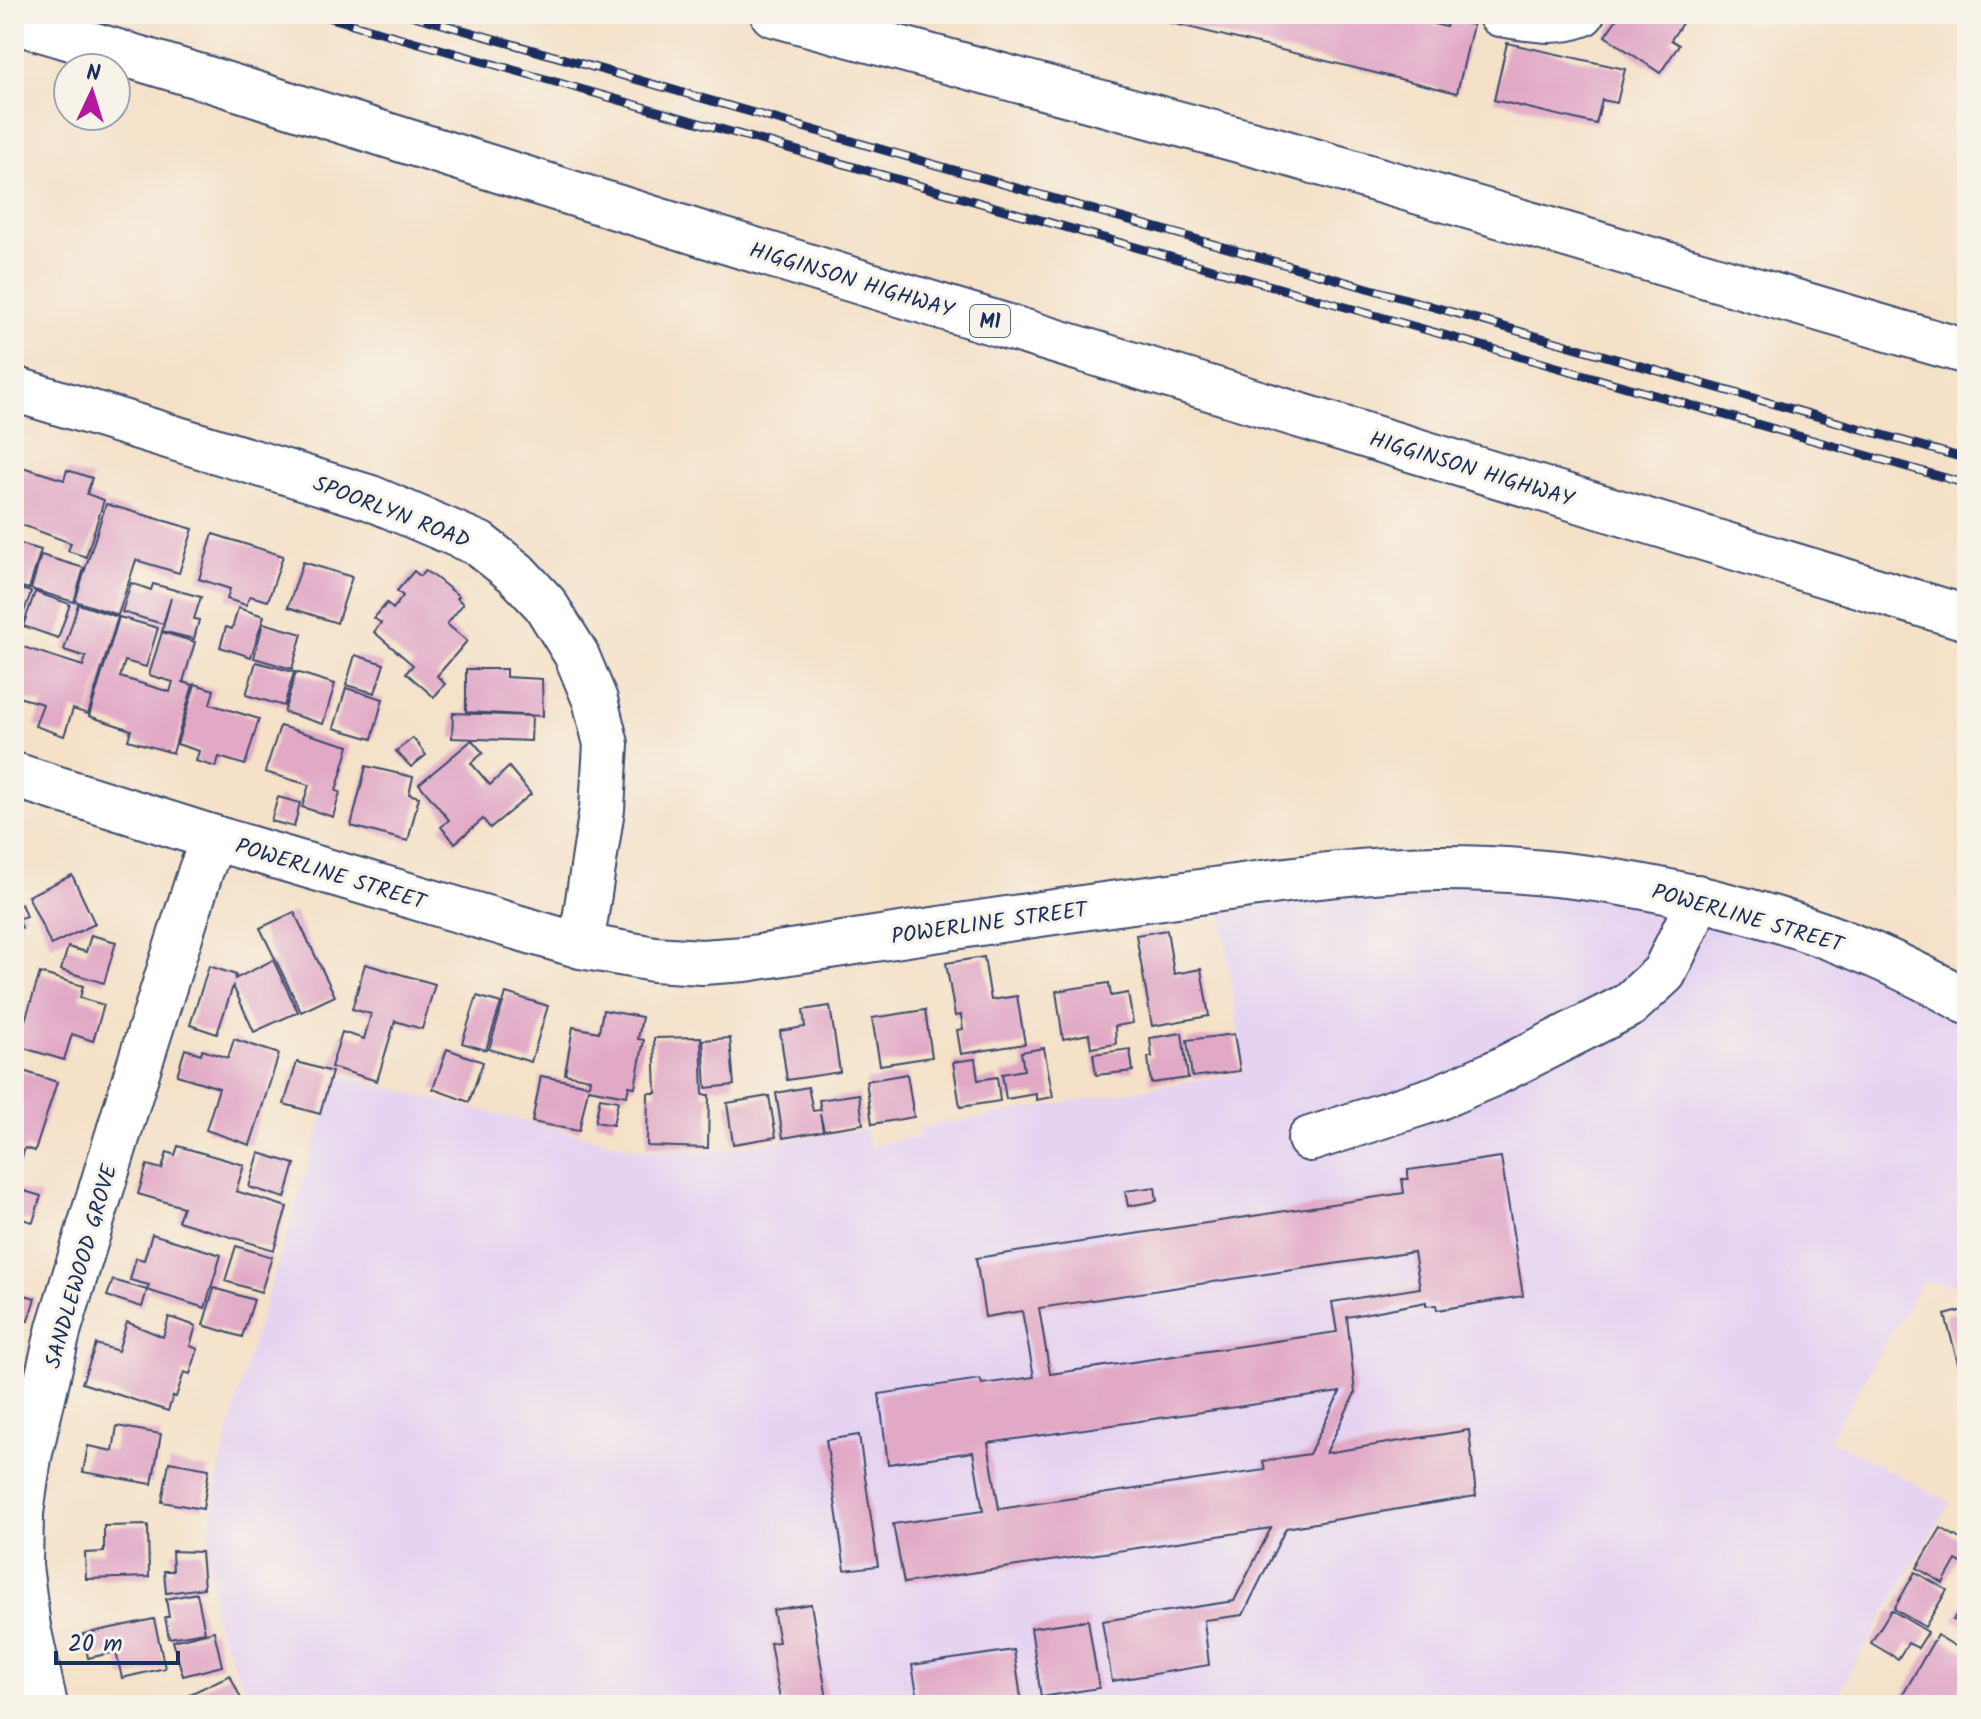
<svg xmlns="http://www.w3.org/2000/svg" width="1981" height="1719" font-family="Kalam,sans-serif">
	<rect width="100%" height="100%" fill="#f7f3e8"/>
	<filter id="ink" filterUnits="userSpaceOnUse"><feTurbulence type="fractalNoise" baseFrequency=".0125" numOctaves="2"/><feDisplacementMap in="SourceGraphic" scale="16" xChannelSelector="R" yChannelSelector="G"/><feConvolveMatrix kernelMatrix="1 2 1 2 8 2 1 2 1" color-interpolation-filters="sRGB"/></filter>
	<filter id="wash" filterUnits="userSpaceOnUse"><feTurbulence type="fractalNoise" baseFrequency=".006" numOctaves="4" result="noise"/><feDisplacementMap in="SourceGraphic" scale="32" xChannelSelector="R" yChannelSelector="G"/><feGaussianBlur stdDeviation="1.8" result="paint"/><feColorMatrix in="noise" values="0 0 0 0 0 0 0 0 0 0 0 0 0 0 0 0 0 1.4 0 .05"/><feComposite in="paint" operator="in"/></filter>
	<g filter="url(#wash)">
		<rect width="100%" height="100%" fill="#f4e1c8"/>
		<polygon fill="#e5d3f1" points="1571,874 1967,1001 1967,1292 1953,1285 1922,1282 1829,1439 1950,1502 1831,1705 252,1705 217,1627 207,1551 219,1471 249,1354 337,1075 642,1150 708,1151 865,1129 870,1146 920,1136 918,1128 1243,1072 1219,888"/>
		<g id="blocks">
			<g fill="#e1a9c6" fill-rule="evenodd">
				<polygon points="1135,14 1393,14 1446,27 1448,20 1473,25 1457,93"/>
				<polygon points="1615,14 1688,14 1671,40 1679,45 1660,73 1605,36 1618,17"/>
				<polygon points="1507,43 1625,69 1617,103 1602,100 1596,124 1494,100"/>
				<polygon points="19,466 64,480 67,470 92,478 87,494 104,500 86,557 68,551 71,543 14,522 14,483"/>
				<polygon points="106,504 193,529 179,573 136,560 118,615 75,601"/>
				<polygon points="213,534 283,556 268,601 250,596 246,605 227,599 230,589 199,579"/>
				<polygon points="14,542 41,550 29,589 14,585"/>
				<polygon points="41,555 84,568 74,602 31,589"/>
				<polygon points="303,562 352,577 337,623 288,607"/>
				<polygon points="414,571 420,576 425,571 435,577 459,596 457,598 463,604 447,624 467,641 437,676 445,684 434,697 406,673 413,665 374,632 381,623 374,618 387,603 393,609 403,596 397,591"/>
				<polygon points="131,583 151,590 153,584 201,597 194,619 199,620 194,639 162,631 171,598 163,624 122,612"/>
				<polygon points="14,587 31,592 18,629 14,628"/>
				<polygon points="35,592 70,604 58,638 23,626"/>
				<polygon points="78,604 118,617 88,714 73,709 64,736 35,726 43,704 18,697 14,707 14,644 83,666 86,657 64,650"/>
				<polygon points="238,608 264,616 251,657 220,647 226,627 232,629"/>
				<polygon points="119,617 158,628 146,667 125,661 120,677 170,692 173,682 149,675 162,632 195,642 183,682 193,685 173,753 128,740 131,730 89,716"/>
				<polygon points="263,623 302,634 292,669 254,658"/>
				<polygon points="355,655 384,664 375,693 346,685"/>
				<polygon points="256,662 294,672 284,706 246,695"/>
				<polygon points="466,669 506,669 506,677 542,679 543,716 466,712"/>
				<polygon points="296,672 335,684 323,724 284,712"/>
				<polygon points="195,684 214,690 210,704 259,719 245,765 219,757 216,767 196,761 199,751 177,744"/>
				<polygon points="346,688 383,699 372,739 334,728"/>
				<polygon points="453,713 532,716 531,741 452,738"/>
				<polygon points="280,726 349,746 336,791 340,792 333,817 302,807 309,785 265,772"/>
				<polygon points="413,738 426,755 411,767 396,751"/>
				<polygon points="472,740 483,753 471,763 490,785 509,767 531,794 490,828 483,819 455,843 441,827 449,820 419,784"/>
				<polygon points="366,766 413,777 409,794 419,797 408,841 351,826"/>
				<polygon points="278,797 300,803 294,827 271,821"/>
				<polygon points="72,875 95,924 51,945 28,896"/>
				<polygon points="21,904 26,916 18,919 22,928 14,931 14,907"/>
				<polygon points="294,912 335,996 301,1012 260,928"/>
				<polygon points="1167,930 1174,974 1201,969 1209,1016 1152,1026 1136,935"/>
				<polygon points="91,935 116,942 104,983 61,970 68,947 86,952"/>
				<polygon points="984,957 991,1000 1017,996 1025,1044 961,1054 957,1030 963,1029 961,1015 955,1016 946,963"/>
				<polygon points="273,960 298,1012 254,1032 233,986 217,1034 190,1025 209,966 236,975 235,979"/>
				<polygon points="365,964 435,984 422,1029 395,1021 377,1081 331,1067 342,1032 364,1039 371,1014 352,1009"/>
				<polygon points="40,973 83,986 80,998 104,1005 93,1041 72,1034 64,1060 17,1046"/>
				<polygon points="1109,983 1111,996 1128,993 1133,1023 1115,1026 1116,1044 1091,1048 1089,1034 1063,1039 1056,991"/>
				<polygon points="506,993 548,1006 531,1062 489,1049"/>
				<polygon points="477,996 501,1003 486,1050 462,1043"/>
				<polygon points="830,1006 840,1072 787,1080 780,1031 805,1027 803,1010"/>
				<polygon points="603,1010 642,1017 638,1039 644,1040 635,1087 629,1086 627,1096 588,1089 579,1131 532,1122 541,1076 589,1085 590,1079 565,1074 573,1027 599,1032"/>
				<polygon points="925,1010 932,1057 880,1065 872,1018"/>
				<polygon points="1182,1033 1188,1078 1151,1083 1148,1057 1152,1057 1150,1038"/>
				<polygon points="1234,1034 1240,1071 1192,1077 1187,1040"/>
				<polygon points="701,1037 703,1095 709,1095 708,1148 647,1146 648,1093 656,1093 654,1038"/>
				<polygon points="730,1038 734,1085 706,1088 703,1040"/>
				<polygon points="234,1039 279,1054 250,1145 206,1130 219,1088 177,1075 185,1049 201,1054 202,1050 228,1058"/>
				<polygon points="1044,1048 1053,1097 1036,1100 1036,1094 1006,1099 1002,1074 1024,1070 1021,1052"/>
				<polygon points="447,1049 483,1062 469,1102 433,1089"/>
				<polygon points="1130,1049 1133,1071 1096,1075 1093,1054"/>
				<polygon points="975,1059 978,1080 997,1077 1000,1101 960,1107 953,1062"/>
				<polygon points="297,1062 332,1072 320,1114 284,1104"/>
				<polygon points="14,1068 57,1082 35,1151 25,1148 18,1168 14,1167"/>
				<polygon points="907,1074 914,1117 872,1124 866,1081"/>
				<polygon points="808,1087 813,1111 821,1110 819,1100 859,1094 863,1124 824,1130 820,1114 823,1131 783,1138 776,1093"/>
				<polygon points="769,1096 776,1137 733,1144 727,1103"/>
				<polygon points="600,1098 618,1101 613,1125 595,1122"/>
				<polygon points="178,1146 244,1165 236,1191 287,1207 274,1250 178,1221 183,1207 138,1194 147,1165 162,1169 167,1152 175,1155"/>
				<polygon points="259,1153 295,1164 285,1198 249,1187"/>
				<path d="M1501 1157 1523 1296 1437 1310 1436 1305 1426 1306V1302L1347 1317 1355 1393 1326 1453 1469 1430 1476 1496 1286 1528 1243 1615 1204 1620 1209 1665 1112 1681 1102 1621 1234 1601 1271 1528 904 1583 893 1524 983 1511 973 1452 888 1464 879 1394 980 1379 982 1384 1034 1377 1022 1311 985 1317 976 1258 1404 1193 1402 1179H1408V1170ZM1414 1252 1420 1288 1332 1302 1337 1332 1050 1374 1039 1308ZM1340 1392 1309 1454 1263 1461 1265 1470 999 1509 988 1443Z"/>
				<polygon points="1155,1187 1157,1201 1128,1206 1125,1191"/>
				<polygon points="14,1188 41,1196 33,1222 14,1217"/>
				<polygon points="152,1234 221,1255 205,1308 147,1290 142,1307 107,1296 113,1280 147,1290 149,1285 130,1280 136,1258 144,1260"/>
				<polygon points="236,1246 272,1257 261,1292 225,1281"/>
				<polygon points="214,1288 254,1300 242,1337 203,1325"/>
				<polygon points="14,1292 35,1298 28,1321 14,1317"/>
				<polygon points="1967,1309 1967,1391 1966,1392 1945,1315"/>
				<polygon points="169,1317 196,1326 190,1346 198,1349 190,1374 184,1372 176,1397 173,1396 168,1411 82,1383 96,1344 118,1351 127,1322 163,1337"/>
				<polygon points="117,1426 161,1434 152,1484 83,1472 88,1446 113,1451"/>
				<polygon points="859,1435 878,1566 845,1570 826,1440"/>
				<polygon points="169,1462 209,1469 203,1509 162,1502"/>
				<polygon points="148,1525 149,1577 86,1579 85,1553 104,1552 104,1526"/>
				<polygon points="1941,1528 1967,1543 1967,1566 1956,1560 1943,1583 1917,1568"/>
				<polygon points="172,1551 201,1552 204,1588 166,1593 164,1571 173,1571"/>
				<polygon points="1915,1572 1947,1590 1925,1627 1894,1609"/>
				<polygon points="197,1593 205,1632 169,1638 165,1617 169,1617 166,1599"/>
				<polygon points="1967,1595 1967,1627 1953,1620"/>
				<polygon points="811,1604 828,1705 785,1705 784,1699 780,1699 770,1643 779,1642 773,1610"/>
				<polygon points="1891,1610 1928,1632 1918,1648 1908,1643 1898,1659 1871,1643"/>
				<polygon points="154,1619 165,1668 122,1678 116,1652 88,1658 83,1634"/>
				<polygon points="1088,1620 1099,1688 1041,1697 1031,1628"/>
				<polygon points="214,1631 222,1666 183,1676 173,1641"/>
				<polygon points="1937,1635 1967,1653 1967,1705 1897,1705"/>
				<polygon points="1014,1650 1022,1705 919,1705 912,1665"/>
				<polygon points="230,1675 243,1703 195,1705 190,1694"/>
			</g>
		</g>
	</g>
	<g filter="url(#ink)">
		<use href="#blocks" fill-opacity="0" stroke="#3c4a6e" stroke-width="2"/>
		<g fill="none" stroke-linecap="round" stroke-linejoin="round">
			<defs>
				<g id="minor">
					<path d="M1500 14C1528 18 1554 25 1582 14"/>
					<polyline points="14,389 371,498 479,544 516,573 545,604 576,654 595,700 606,744 602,809 581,946"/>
					<path d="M14 775 214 838 581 946 654 959 702 962 745 959C882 938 1018 916 1155 898 1249 886 1342 869 1437 868 1611 867 1816 913 1967 1002"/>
					<polyline points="1310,1139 1437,1098 1495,1073 1629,1005 1664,973 1688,923 1697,897"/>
					<polyline points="45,1705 28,1627 20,1566 21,1513 29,1457 59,1328 138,1069 201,870 214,838"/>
				</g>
				<g id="highway">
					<polyline points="773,14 1276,150 1967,352"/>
					<polyline points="14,21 218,82 702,234 1967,618"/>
				</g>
			</defs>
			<use href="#minor" stroke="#3c4a6e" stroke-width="48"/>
			<use href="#highway" stroke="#3c4a6e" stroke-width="48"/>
			<use href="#minor" stroke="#fff" stroke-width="44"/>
			<use href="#highway" stroke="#fff" stroke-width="44"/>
			<defs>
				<g id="rail">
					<polyline points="317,14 1967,484"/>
					<polyline points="407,14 1967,459"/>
				</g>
			</defs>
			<use href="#rail" stroke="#1b2f5e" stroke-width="9"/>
			<use href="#rail" stroke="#f7f3e8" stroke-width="6" stroke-dasharray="18" stroke-linecap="butt"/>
		</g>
	</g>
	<g text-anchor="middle" stroke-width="6" stroke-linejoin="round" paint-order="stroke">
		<rect fill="#f7f3e8" stroke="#5d6a87" stroke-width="2" x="970" y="305" width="40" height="32" rx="6"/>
		<g font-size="20" font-weight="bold" fill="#1b2f5e">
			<text x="990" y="328">M1</text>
		</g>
		<g font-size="22" fill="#1b2f5e" stroke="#f7f3e8">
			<text transform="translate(852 279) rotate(17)" y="8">HIGGINSON HIGHWAY</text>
			<text transform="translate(1472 468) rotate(17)" y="8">HIGGINSON HIGHWAY</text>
			<text transform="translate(392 511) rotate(21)" y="8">SPOORLYN ROAD</text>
			<text transform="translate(331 873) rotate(17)" y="8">POWERLINE STREET</text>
			<text transform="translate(1748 917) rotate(16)" y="8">POWERLINE STREET</text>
			<text transform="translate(989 922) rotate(-8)" y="8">POWERLINE STREET</text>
			<text transform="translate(80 1266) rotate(-74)" y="8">SANDLEWOOD GROVE</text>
		</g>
	</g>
	<rect width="1981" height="1719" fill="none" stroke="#f7f3e8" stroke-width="48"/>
	<g transform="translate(92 92) rotate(4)"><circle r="38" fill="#f7f3e8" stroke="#9fa5b1" stroke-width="2"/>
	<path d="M0-6L14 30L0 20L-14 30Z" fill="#b5179e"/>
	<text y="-12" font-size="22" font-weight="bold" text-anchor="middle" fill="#1b2f5e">N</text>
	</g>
	<path d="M56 1651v12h122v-12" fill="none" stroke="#1b2f5e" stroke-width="4"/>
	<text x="68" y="1651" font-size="24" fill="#1b2f5e" stroke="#f7f3e8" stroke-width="6" paint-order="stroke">20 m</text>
</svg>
